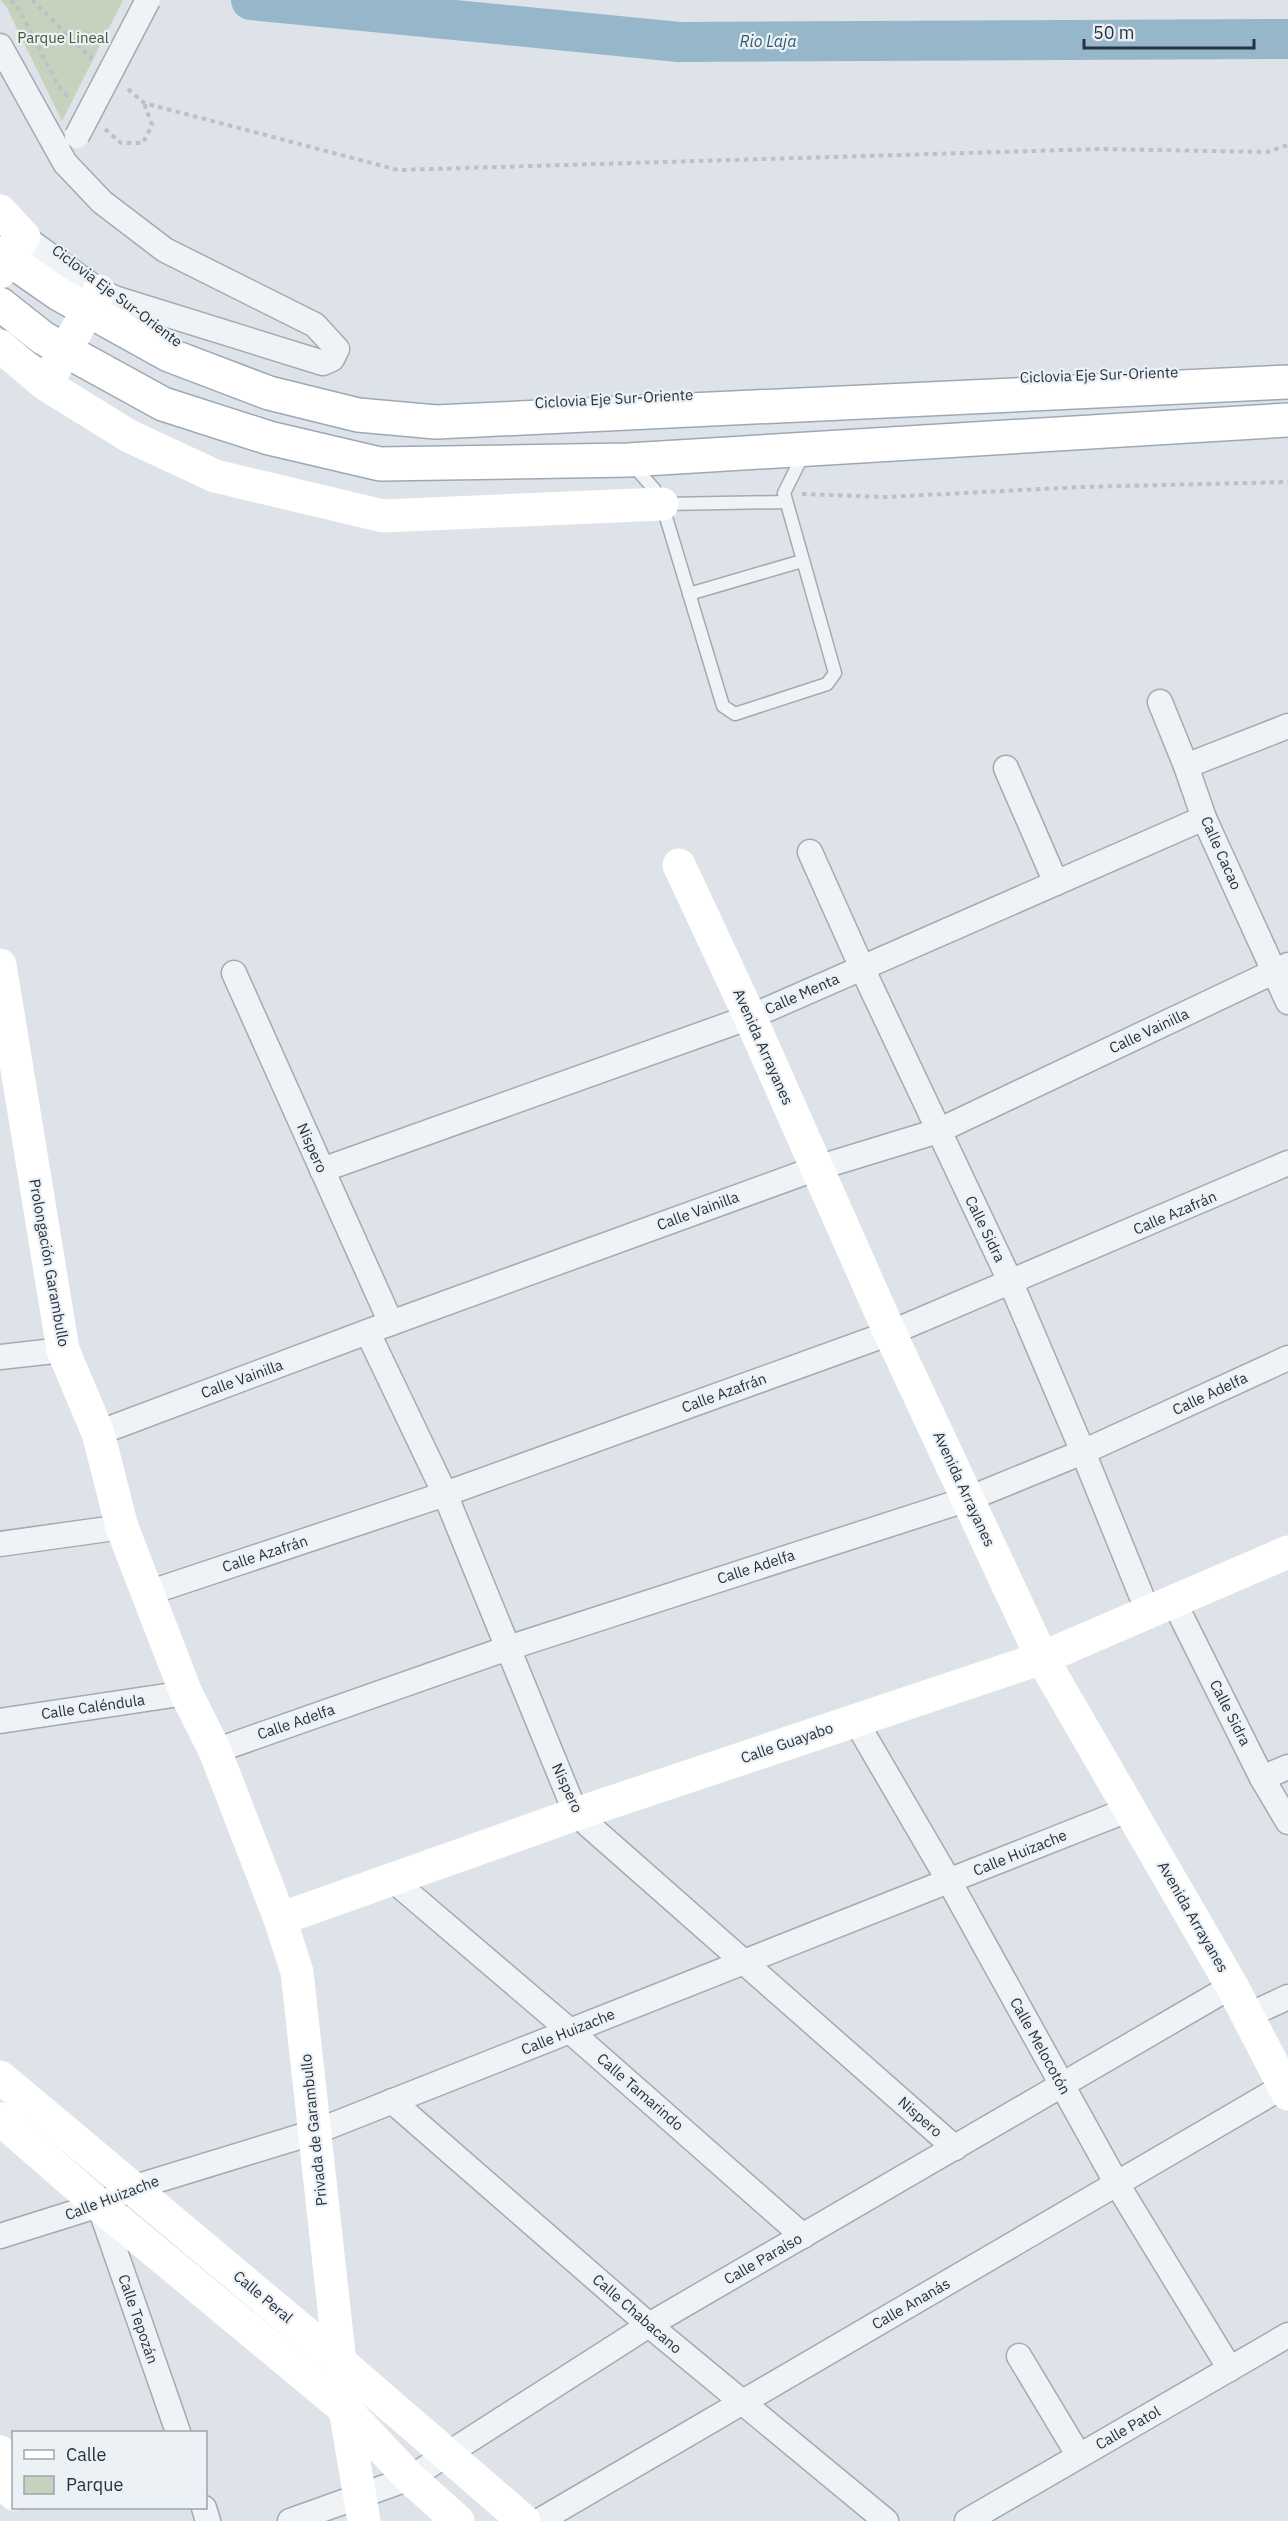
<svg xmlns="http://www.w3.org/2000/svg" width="1288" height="2521" font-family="'IBM Plex Sans',sans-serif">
	<rect width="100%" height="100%" fill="#dde3e8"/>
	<polygon fill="#c6d2be" points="123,0 62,121 6,6 0,0"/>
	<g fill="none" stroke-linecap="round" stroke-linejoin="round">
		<polyline stroke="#96b7c9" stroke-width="40" points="251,0 679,42 1288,39"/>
		<defs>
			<g id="lane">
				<polyline points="633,465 654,489 662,504 723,706 735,714 827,684 835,673 784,493 804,453"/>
				<polyline points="664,504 786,502"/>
				<polyline points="689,594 802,561"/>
			</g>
			<g id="street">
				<polyline points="0,46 65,163 102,202 165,250 315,325 337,349 332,359 323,363 117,299 99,291 24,237"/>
				<polyline points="1160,702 1186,766 1204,818 1288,1002"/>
				<polyline points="1186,766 1288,726"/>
				<polyline points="1006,768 1056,883"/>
				<polyline points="810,852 862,968 1011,1283 1083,1452 1148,1612"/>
				<polyline points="234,973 391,1323"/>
				<polyline points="322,1170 750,1017 1204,818"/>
				<polyline points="368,1333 445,1494 576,1814 955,2148"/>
				<polyline points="0,1357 63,1350"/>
				<polyline points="98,1433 391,1323 817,1168 938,1131 1288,965"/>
				<polyline points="0,1544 122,1527"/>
				<polyline points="148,1593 445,1494 890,1333 1288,1163"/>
				<polyline points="1174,1602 1262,1778 1288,1822"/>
				<polyline points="855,1720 949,1881 1117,2184 1230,2369"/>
				<polyline points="0,1721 186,1693"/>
				<polyline points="215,1751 508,1648 968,1499 1083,1452 1288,1358"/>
				<polyline points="1262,1778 1288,1767"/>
				<polyline points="393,1880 570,2031 803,2236"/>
				<polyline points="1247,2016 1288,1997"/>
				<polyline points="392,2101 649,2325 886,2521"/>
				<polyline points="99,2205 178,2432"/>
				<polyline points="0,2236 99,2205 132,2188 315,2132 1130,1809"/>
				<polyline points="1019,2356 1079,2456"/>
				<polyline points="204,2508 208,2521"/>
				<polyline points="290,2521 410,2478 649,2325 1232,1986"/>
				<polyline points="539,2521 1284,2086"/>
				<polyline points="967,2521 1288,2335"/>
			</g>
			<g id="primary">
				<polyline points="0,253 59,294 169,355 269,393 358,415 436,422 1288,382"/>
				<polyline points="0,304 43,338 163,404 269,438 380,464 628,460 1288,420"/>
			</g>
		</defs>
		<use href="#lane" stroke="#a2abb2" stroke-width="15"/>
		<use href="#street" stroke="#a2abb2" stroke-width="27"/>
		<use href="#primary" stroke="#9ca9b4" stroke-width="36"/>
		<g stroke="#bbc1c6" stroke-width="4" stroke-dasharray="4.5 4.5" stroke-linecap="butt">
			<polyline points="11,0 17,6 58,85 70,99"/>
			<polyline points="32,0 92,59"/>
			<polyline points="128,89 144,103 398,170 1099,149 1267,152 1288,145"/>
			<polyline points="105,129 121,143 143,143 152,125 144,103"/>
			<polyline points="802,494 886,497 1081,487 1288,482"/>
		</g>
		<use href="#lane" stroke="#f0f3f6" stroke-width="12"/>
		<use href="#street" stroke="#f0f3f6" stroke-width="24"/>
		<g stroke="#fff" stroke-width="33">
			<polyline points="0,211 24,237 0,272"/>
			<polyline points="0,346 45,384 129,436 215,476 383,516 662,504"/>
			<polyline points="51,375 99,291"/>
			<polyline points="679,865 750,1017 890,1333 1042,1658 1232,1986 1288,2094"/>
			<polyline points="0,965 63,1350 98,1433 122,1527 186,1693 215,1751 280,1919 297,1972 345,2409 364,2521"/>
			<polyline points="280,1919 576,1814 1042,1658 1288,1552"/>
			<polyline points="0,2077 340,2362 524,2521"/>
			<polyline points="0,2119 99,2205 345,2409 410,2478 458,2521"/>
			<polyline points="0,2452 14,2494"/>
		</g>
		<use href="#primary" stroke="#fff" stroke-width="33"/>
		<defs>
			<polyline id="street-bridge" points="77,136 148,0"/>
		</defs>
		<use href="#street-bridge" stroke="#a2abb2" stroke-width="27" stroke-linecap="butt"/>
		<use href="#street-bridge" stroke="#f0f3f6" stroke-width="24"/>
	</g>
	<g text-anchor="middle" stroke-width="4.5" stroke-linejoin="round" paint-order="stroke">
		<g font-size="15" fill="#405b33" stroke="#ecf1f5">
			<text x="63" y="43">Parque Lineal</text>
		</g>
		<g font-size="15" fill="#26333f" stroke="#ecf1f5">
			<text transform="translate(117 296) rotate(37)" y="5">Ciclovia Eje Sur-Oriente</text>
			<text transform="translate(1099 375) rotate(-2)" y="5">Ciclovia Eje Sur-Oriente</text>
			<text transform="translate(614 399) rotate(-3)" y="5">Ciclovia Eje Sur-Oriente</text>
			<text transform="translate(1221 853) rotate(66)" y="5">Calle Cacao</text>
			<text transform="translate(802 994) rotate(-24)" y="5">Calle Menta</text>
			<text transform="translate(1149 1031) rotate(-25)" y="5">Calle Vainilla</text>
			<text transform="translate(763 1047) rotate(66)" y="5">Avenida Arrayanes</text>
			<text transform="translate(312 1148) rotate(66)" y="5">Nispero</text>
			<text transform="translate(698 1211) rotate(-20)" y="5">Calle Vainilla</text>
			<text transform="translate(1175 1213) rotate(-23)" y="5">Calle Azafrán</text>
			<text transform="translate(985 1229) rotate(64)" y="5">Calle Sidra</text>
			<text transform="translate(49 1263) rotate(80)" y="5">Prolongación Garambullo</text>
			<text transform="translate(242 1379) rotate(-20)" y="5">Calle Vainilla</text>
			<text transform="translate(724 1393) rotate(-20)" y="5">Calle Azafrán</text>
			<text transform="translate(1210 1394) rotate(-25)" y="5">Calle Adelfa</text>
			<text transform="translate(964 1489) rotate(65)" y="5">Avenida Arrayanes</text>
			<text transform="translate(265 1554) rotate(-18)" y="5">Calle Azafrán</text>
			<text transform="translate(756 1567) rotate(-18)" y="5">Calle Adelfa</text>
			<text transform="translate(93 1707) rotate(-8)" y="5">Calle Caléndula</text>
			<text transform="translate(1230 1713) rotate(63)" y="5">Calle Sidra</text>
			<text transform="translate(296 1722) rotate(-19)" y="5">Calle Adelfa</text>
			<text transform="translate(787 1743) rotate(-19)" y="5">Calle Guayabo</text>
			<text transform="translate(567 1788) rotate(65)" y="5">Nispero</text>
			<text transform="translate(1020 1853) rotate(-22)" y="5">Calle Huizache</text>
			<text transform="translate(1193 1917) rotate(60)" y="5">Avenida Arrayanes</text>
			<text transform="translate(568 2032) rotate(-22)" y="5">Calle Huizache</text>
			<text transform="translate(1040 2046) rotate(61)" y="5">Calle Melocotón</text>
			<text transform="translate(640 2092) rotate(41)" y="5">Calle Tamarindo</text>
			<text transform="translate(920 2117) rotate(41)" y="5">Nispero</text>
			<text transform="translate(314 2130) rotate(-96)" y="5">Privada de Garambullo</text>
			<text transform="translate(112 2198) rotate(-21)" y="5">Calle Huizache</text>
			<text transform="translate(763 2259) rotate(-30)" y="5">Calle Paraíso</text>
			<text transform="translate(263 2297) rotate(40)" y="5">Calle Peral</text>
			<text transform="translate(911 2304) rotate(-30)" y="5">Calle Ananás</text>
			<text transform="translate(637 2314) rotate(41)" y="5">Calle Chabacano</text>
			<text transform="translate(138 2319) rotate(71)" y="5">Calle Tepozán</text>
			<text transform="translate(1128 2428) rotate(-30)" y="5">Calle Patol</text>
		</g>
		<g font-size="16" font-style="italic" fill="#2f5874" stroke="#ecf1f5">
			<text x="768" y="47">Rio Laja</text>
		</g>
	</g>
	<rect x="12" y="2431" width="195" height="78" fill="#ecf1f5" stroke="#9da5ac" stroke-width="1.5"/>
	<rect x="24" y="2450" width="30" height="9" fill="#ffffff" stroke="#9da5ac" stroke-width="1.5"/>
	<text x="66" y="2461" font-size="18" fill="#26333f">Calle</text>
	<rect x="24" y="2476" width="30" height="18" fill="#c6d2be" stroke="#9da5ac" stroke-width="1.5"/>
	<text x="66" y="2491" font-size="18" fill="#26333f">Parque</text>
	<path d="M1084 39v9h170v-9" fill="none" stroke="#26333f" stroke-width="3"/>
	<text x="1093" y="39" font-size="18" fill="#26333f" stroke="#ecf1f5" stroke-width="4.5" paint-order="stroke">50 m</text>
</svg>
